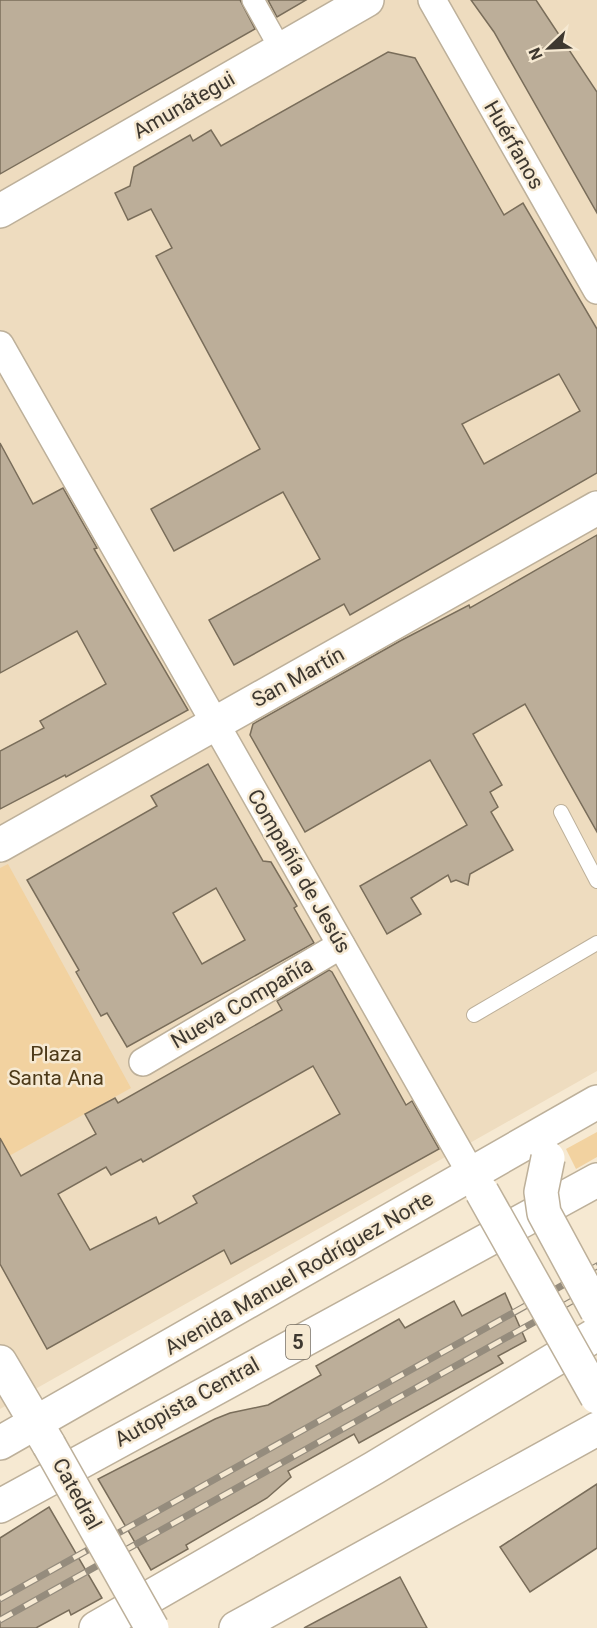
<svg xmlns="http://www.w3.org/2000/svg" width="597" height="1628" font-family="Roboto,sans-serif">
	<rect width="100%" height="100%" fill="#f6e9d2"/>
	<polygon fill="#eedcbf" points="0,0 597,0 597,1071 0,1409"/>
	<g fill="#f2d2a0">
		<polygon points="8,864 131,1088 0,1161 0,868"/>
		<polygon points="597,1132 597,1157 576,1169 566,1149"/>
	</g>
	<g fill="#bcae99" stroke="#796d5a" stroke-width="1.5" fill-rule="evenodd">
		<polygon points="0,0 240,0 255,29 0,174"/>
		<polygon points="268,0 306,0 277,17"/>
		<polygon points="471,0 536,0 597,92 597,213 494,32"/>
		<path d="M388 52 415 58 504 215 523 203 597 329V473L350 615 344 604 234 665 209 620 320 559 283 492 174 551 151 509 260 449 156 256 172 248 151 209 128 220 115 193 130 186 134 167 190 135 193 141 211 130 221 146ZM559 374 580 411 484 464 462 424Z"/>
		<polygon points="0,443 33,504 63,488 97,548 94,549 188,710 66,777 65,775 0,809 0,751 44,728 40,721 106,684 77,631 0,673"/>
		<polygon points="597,535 597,832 525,704 473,734 502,785 490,792 498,807 491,812 513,850 470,874 468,885 456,880 451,882 448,875 411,898 421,914 387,934 360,886 467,825 430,760 305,832 250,735 253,724 400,641 469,605 470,608"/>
		<path d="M208 764 263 861 271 862 297 906 294 908 314 943 127 1047 107 1013 101 1016 76 972 79 970 27 880 157 806 151 796ZM216 888 245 940 202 964 173 913Z"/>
		<path d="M329 970 332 972 406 1105 412 1101 439 1149 231 1264 224 1250 47 1349 0 1264V1138L21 1176 96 1134 85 1114 115 1098 118 1103 282 1010 277 1001ZM313 1066 340 1114 193 1196 197 1203 159 1224 156 1217 90 1250 58 1194 106 1167 111 1175 141 1159 143 1162Z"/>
		<polygon points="505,1293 526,1341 498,1356 503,1363 359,1443 354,1434 288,1471 291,1477 267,1498 186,1545 188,1549 151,1570 98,1479 215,1419 230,1413 268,1405 321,1375 316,1366 399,1319 405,1328 454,1301 462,1316"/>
		<polygon points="597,1484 597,1548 530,1592 500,1547"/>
		<polygon points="49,1507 102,1598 71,1615 69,1610 36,1628 0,1628 0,1538"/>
		<polygon points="400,1577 427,1628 304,1628"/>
	</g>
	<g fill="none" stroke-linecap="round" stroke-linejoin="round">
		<defs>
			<g id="service">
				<polyline points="561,812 597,881"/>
				<polyline points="474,1015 597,943"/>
			</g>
			<polyline id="pedestrian" points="253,0 281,50"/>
			<g id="minor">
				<polyline points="432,0 597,290"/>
				<polyline points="0,345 472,1175"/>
				<polyline points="143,1062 341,945"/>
			</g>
			<polyline id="tertiary" points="0,845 597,508"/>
			<g id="secondary">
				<polyline points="0,211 367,0"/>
				<polyline points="0,1362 49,1445"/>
			</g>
			<g id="primary">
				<polyline points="0,1443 597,1102"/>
				<polyline points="236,1628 597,1429"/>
			</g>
			<g id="motorway">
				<polyline points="0,1506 597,1180"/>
				<polyline points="96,1628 374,1468 597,1334"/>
			</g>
		</defs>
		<use href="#service" stroke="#bdb09a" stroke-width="16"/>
		<use href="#pedestrian" stroke="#bdb09a" stroke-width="24"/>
		<use href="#minor" stroke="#bdb09a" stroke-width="30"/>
		<use href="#tertiary" stroke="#bdb09a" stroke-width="36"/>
		<use href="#secondary" stroke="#bdb09a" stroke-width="36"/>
		<use href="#primary" stroke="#bdb09a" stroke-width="36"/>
		<use href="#motorway" stroke="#bdb09a" stroke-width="36"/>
		<use href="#service" stroke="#fff" stroke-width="14"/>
		<use href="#pedestrian" stroke="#fff" stroke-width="21"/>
		<use href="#minor" stroke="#fff" stroke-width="27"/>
		<use href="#tertiary" stroke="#fff" stroke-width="33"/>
		<use href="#secondary" stroke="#fff" stroke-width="33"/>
		<use href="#primary" stroke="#fff" stroke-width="33"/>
		<use href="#motorway" stroke="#fff" stroke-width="33"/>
		<defs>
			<g id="rail">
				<polyline points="0,1599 597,1266"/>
				<polyline points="0,1620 597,1287"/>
			</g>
		</defs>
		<use href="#rail" stroke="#958c7d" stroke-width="7"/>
		<use href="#rail" stroke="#f6e9d2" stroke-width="4.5" stroke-dasharray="14" stroke-linecap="butt"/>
		<defs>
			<polyline id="tertiary-bridge" points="482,1192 597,1397"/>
			<polyline id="secondary-bridge" points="49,1445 152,1628"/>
			<polyline id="primary-bridge" points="548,1158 541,1192 544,1213 597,1311"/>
		</defs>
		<use href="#tertiary-bridge" stroke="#bdb09a" stroke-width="36" stroke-linecap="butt"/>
		<use href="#secondary-bridge" stroke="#bdb09a" stroke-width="36" stroke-linecap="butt"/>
		<use href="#primary-bridge" stroke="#bdb09a" stroke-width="36" stroke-linecap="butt"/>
		<use href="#tertiary-bridge" stroke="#fff" stroke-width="33"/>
		<use href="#secondary-bridge" stroke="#fff" stroke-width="33"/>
		<use href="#primary-bridge" stroke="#fff" stroke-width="33"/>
	</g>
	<g text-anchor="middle" stroke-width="5" stroke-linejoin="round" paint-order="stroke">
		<rect fill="#f6e9d2" stroke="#756d61" stroke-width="1.5" x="286" y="1325" width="24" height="34" rx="4.5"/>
		<g font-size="20" font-weight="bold" fill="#3e3830">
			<text x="298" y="1349">5</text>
		</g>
		<g font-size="21" fill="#3e3830" stroke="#f6e9d2">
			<text transform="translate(184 105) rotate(-30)" y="7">Amunátegui</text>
			<text transform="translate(514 145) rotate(60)" y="7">Huérfanos</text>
			<text transform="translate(298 677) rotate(-29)" y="7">San Martín</text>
			<text transform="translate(299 871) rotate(60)" y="7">Compañía de Jesús</text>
			<text transform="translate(242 1003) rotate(-30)" y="7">Nueva Compañía</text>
			<text transform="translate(299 1273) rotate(-30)" y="7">Avenida Manuel Rodríguez Norte</text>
			<text transform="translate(187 1402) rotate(-29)" y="7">Autopista Central</text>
			<text transform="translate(77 1494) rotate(61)" y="7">Catedral</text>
		</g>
		<g font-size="21" fill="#4d3a19" stroke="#f6e9d2">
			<text x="56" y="1061">Plaza<tspan x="56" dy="24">Santa Ana</tspan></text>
		</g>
	</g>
	<g transform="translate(549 48) rotate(247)" stroke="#f6e9d2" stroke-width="4.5" paint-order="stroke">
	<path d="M0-4.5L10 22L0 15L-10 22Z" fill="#3e3830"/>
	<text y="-9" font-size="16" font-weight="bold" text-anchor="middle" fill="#3e3830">N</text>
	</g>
</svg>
